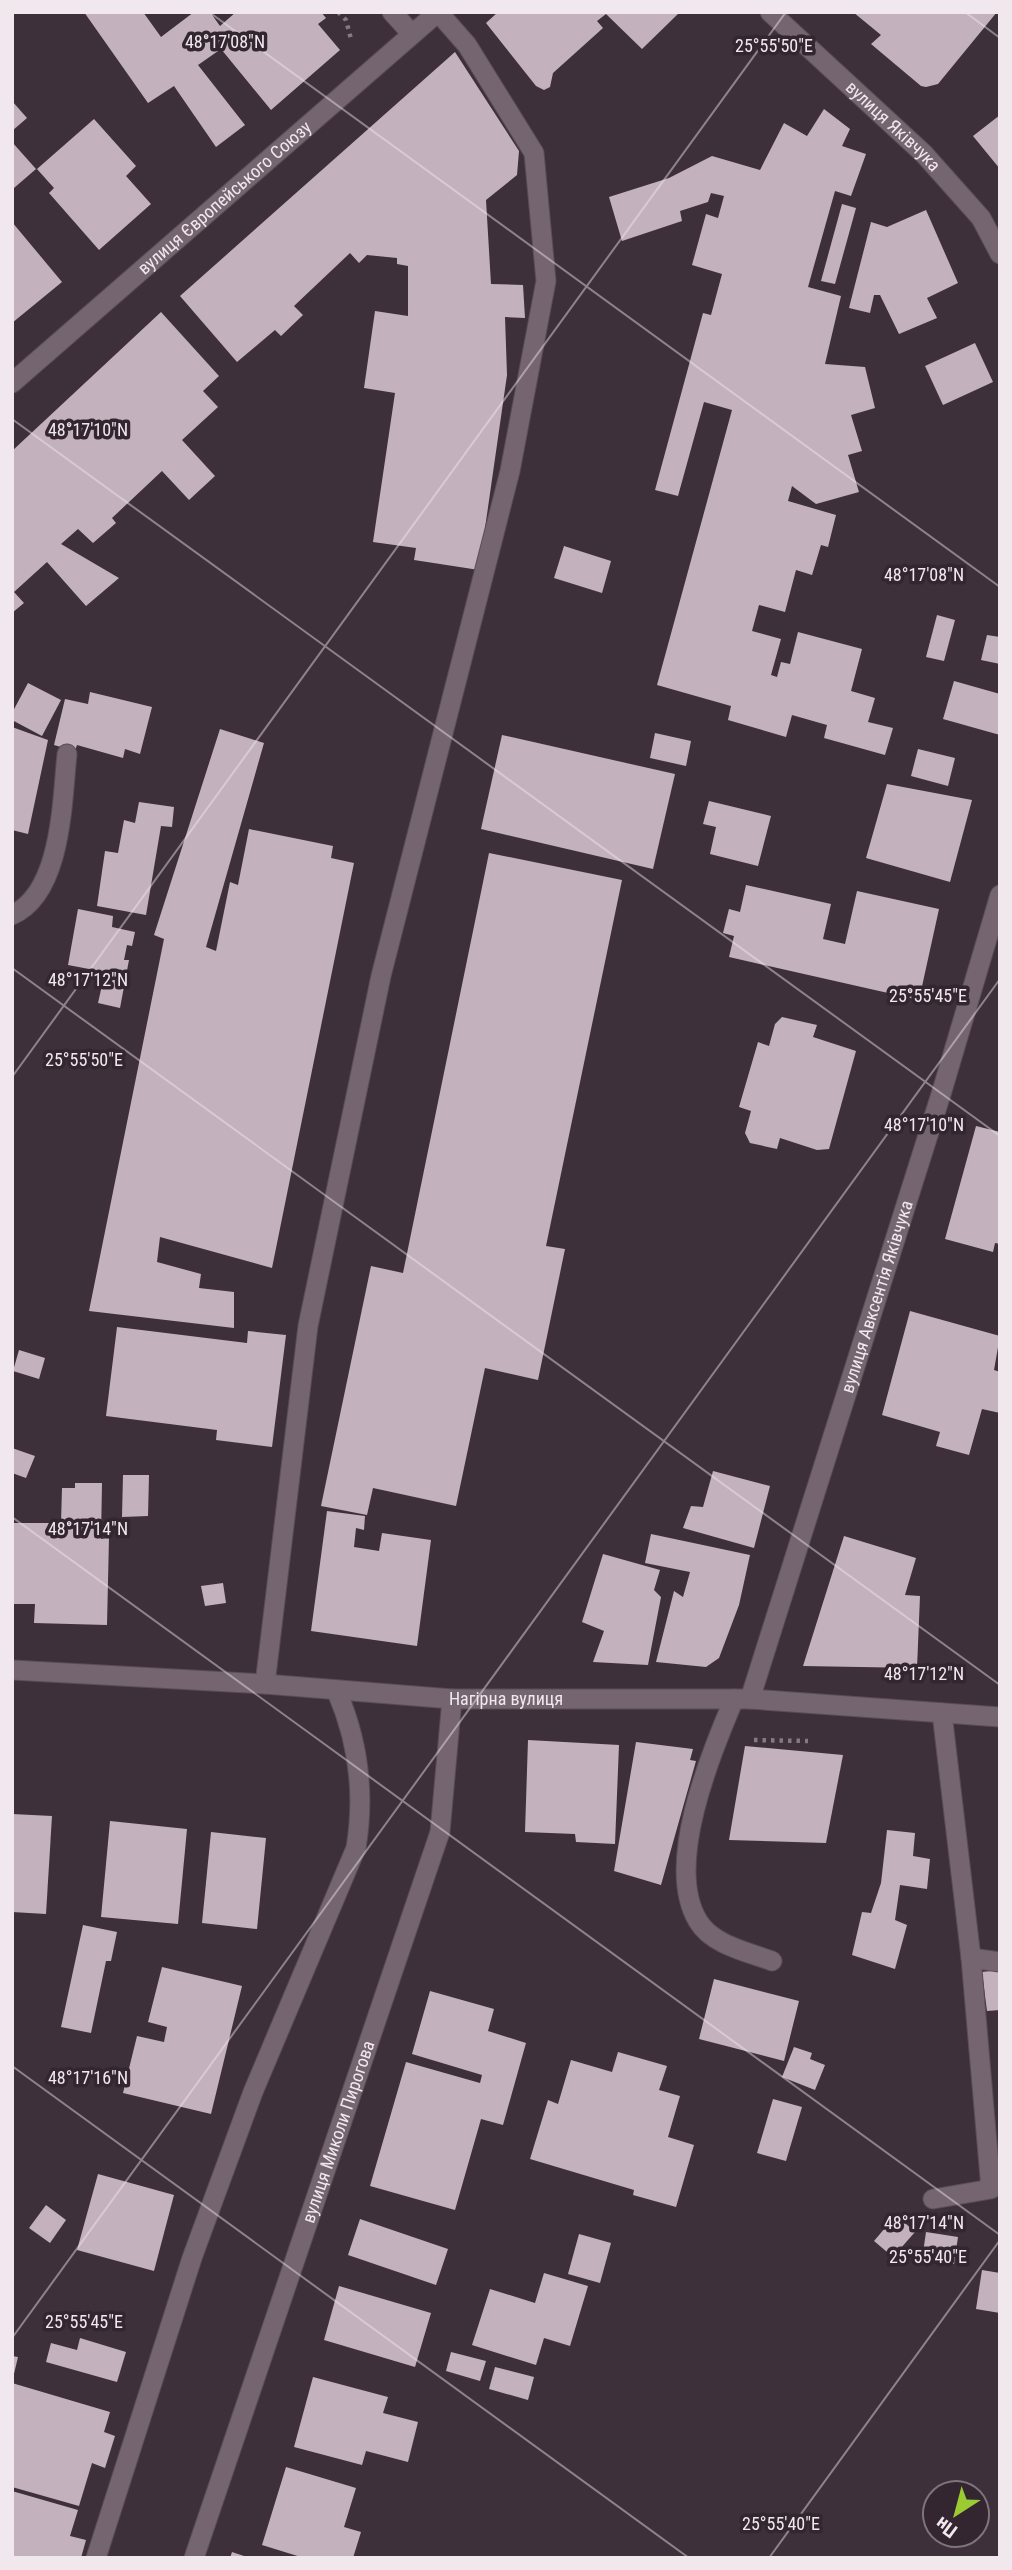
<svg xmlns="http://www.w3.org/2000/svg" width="1012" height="2570" font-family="'Roboto Condensed',sans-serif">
	<rect width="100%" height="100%" fill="#3e303a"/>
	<g fill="#c3b2be">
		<polygon points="84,12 143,12 161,37 194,12 210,12 220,26 236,12 321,12 326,18 318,24 340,50 271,110 221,49 198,65 245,125 216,147 174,86 148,103"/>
		<polygon points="498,12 680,12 642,49 606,14 597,21 603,28 553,73 550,87 544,90 536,86 486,23"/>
		<polygon points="853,12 997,12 938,84 926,87 921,86 871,44 881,35"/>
		<polygon points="455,52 519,151 517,175 486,200 491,284 523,285 525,318 505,317 507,375 479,570 414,560 416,548 373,542 395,393 364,388 375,311 408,316 408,266 397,264 397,258 367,255 359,263 350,253 294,306 303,315 281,336 275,330 237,362 180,296"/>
		<polygon points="12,101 27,118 12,131"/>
		<polygon points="824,109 850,129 842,146 866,154 851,196 835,191 808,287 841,296 825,364 865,367 875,408 851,415 862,451 848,455 859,492 816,504 792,486 788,501 836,515 828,547 821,545 812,575 796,570 785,612 759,605 752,631 781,639 771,675 777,677 781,662 790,664 798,632 862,649 851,691 875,698 868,722 893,728 885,755 824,738 827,725 792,715 786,737 728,720 731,706 657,685 732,410 704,402 678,496 655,490 703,313 711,315 722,274 692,265 706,214 718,218 724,196 711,193 708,202 680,211 682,221 622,241 609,197 669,178 712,156 760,170 784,123 807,136"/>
		<polygon points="1000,115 1000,169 973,136"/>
		<polygon points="94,119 136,166 126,176 151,204 99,250 49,193 54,188 37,169"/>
		<polygon points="12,142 36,169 14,188 12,185"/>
		<polygon points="842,204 856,208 835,284 821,281"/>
		<polygon points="926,210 958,283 927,298 937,318 899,334 880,295 874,295 870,313 849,308 871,222 887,227"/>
		<polygon points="12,222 62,282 12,323"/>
		<polygon points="161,312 219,376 203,391 218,407 182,440 215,476 189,500 162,471 112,518 116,523 93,543 78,529 61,544 119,578 86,606 47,562 14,592 24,603 12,613 12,451"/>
		<polygon points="975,343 993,382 943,405 925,366"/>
		<polygon points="564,546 611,561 602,593 554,578"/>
		<polygon points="937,615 955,620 944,661 926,657"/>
		<polygon points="987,635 1000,637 1000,664 981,660"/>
		<polygon points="954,681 1000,694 1000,735 943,719"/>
		<polygon points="28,683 61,700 42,736 12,720 12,713"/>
		<polygon points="90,692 152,707 140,754 125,749 123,758 77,745 75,751 54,745 65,699 88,704"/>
		<polygon points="12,727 48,740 28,834 12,830"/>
		<polygon points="220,729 264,743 206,947 216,951 230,882 238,885 249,829 333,846 331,858 354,863 272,1268 160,1237 157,1262 201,1274 199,1288 234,1292 234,1328 89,1311 164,939 154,935"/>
		<polygon points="655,733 691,741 686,766 650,758"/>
		<polygon points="502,735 675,774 653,869 481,829"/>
		<polygon points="918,749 955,758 948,786 911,776"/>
		<polygon points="887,784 972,800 950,882 866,858"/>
		<polygon points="709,801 771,816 758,866 710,854 716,827 703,824"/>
		<polygon points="139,802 174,807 172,827 161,826 146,915 97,906 105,851 118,853 124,820 135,823"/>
		<polygon points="489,853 622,880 546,1246 565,1249 538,1380 485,1368 456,1506 373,1488 367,1515 321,1506 371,1266 403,1273"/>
		<polygon points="746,885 831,904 823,939 845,944 857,891 939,909 919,1000 729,957 734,936 723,933 729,909 740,912"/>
		<polygon points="78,909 113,916 112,927 135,932 132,946 127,945 124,960 129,960 120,1008 98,1003 105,972 68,965"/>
		<polygon points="782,1017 817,1025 813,1037 856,1051 829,1149 817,1150 780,1138 777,1149 750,1143 745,1133 751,1111 739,1107 758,1042 769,1046 775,1024"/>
		<polygon points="976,1126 1000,1132 1000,1244 995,1243 993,1252 945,1239"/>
		<polygon points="910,1311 1000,1336 994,1370 1000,1372 1000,1413 982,1409 969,1455 936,1446 940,1432 882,1415"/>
		<polygon points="117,1327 247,1343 248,1331 286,1335 272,1447 216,1440 217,1430 106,1416"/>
		<polygon points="19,1350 45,1358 39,1379 13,1371"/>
		<polygon points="12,1448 35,1456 26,1478 12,1473"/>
		<polygon points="713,1471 770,1486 754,1548 683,1528 691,1506 703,1507"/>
		<polygon points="123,1475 149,1475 148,1516 122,1517"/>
		<polygon points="75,1483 102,1483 101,1539 109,1538 107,1625 34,1623 35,1604 12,1604 12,1523 61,1523 62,1488 75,1488"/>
		<polygon points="327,1511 365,1516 364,1530 356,1528 354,1547 379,1551 382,1533 431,1540 417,1646 311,1631"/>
		<polygon points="651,1534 750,1555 739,1605 719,1658 706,1667 656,1662 674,1591 683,1597 690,1572 645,1563"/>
		<polygon points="844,1536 916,1558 905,1595 920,1596 917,1668 803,1666"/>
		<polygon points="603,1554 660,1570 654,1590 661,1597 648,1665 593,1662 604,1631 582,1622"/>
		<polygon points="223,1583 226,1603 205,1606 201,1586"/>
		<polygon points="528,1740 619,1745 615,1844 576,1842 575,1834 525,1832"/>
		<polygon points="636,1742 693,1749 690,1760 696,1761 661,1885 614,1871"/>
		<polygon points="745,1746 843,1755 826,1843 729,1840"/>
		<polygon points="12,1814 52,1816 46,1914 12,1912"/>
		<polygon points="110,1821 187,1829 178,1924 101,1917"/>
		<polygon points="887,1830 915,1833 913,1856 930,1859 927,1889 900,1885 895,1920 907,1925 895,1969 852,1955 862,1912 871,1913 881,1883"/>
		<polygon points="211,1832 266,1838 257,1929 202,1923"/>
		<polygon points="83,1925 117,1932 111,1961 106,1961 91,2033 61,2027"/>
		<polygon points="162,1967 242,1986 211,2114 123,2093 137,2036 164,2042 167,2027 148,2022"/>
		<polygon points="1000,1970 1000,2010 987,2011 982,1972"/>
		<polygon points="714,1979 799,2001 784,2061 699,2039"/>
		<polygon points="430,1991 494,2009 488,2031 526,2043 503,2125 481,2119 455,2210 370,2186 406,2062 480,2083 482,2075 412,2054"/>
		<polygon points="794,2047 812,2053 810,2059 825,2065 815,2090 782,2077"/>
		<polygon points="618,2052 667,2066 659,2090 680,2096 668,2137 694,2145 676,2207 633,2195 634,2190 530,2159 548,2100 558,2104 571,2060 612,2072"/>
		<polygon points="773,2099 802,2107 786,2161 757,2153"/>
		<polygon points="98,2174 174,2195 154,2271 77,2250"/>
		<polygon points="46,2205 66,2220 50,2243 29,2228"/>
		<polygon points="896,2215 915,2232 893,2257 874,2241"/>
		<polygon points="360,2219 448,2249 436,2285 348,2255"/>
		<polygon points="926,2232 958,2237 954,2264 922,2260"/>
		<polygon points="579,2234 611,2243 600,2283 568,2274"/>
		<polygon points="982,2270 1000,2273 1000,2313 976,2309"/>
		<polygon points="544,2273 588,2286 570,2346 544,2338 536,2365 472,2345 490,2289 535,2303"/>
		<polygon points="339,2286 431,2313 415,2367 324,2340"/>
		<polygon points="80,2338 126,2352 117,2382 46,2362 51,2343 77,2350"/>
		<polygon points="451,2352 486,2361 480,2381 446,2371"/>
		<polygon points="12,2356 18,2357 13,2378 12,2377"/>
		<polygon points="495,2367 534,2377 528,2400 489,2389"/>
		<polygon points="313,2377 388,2397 383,2413 418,2422 408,2462 366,2451 362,2465 294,2447"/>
		<polygon points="12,2383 110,2412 104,2432 115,2436 105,2468 92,2463 79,2506 12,2487"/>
		<polygon points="286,2467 356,2488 344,2527 361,2532 353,2558 304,2558 262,2545"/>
		<polygon points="12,2491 78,2510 70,2536 86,2540 81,2558 12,2558"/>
		<polygon points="232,2552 247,2557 247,2558 230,2558"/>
	</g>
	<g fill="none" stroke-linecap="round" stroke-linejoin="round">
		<defs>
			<g id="service">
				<path d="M12 915C62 893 62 801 67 754"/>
				<polyline points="265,1684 308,1326 381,976 510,471 546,281 534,153 467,45 438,12"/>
				<path d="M734 1699C711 1754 664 1865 698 1921 712 1945 748 1952 772 1961"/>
				<polyline points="942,1713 971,1958 1000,1962"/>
				<polyline points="933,2199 991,2189 971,1958"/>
				<path d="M96 2558 192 2258 253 2092 356 1848C365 1793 359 1743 337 1692"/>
			</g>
			<g id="minor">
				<polyline points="392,12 412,34"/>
				<path id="s1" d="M770 12 924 154 981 218 1000 254"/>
				<path id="s2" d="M12 383 438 12"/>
				<path id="s3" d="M12 1670 265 1684 452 1699H750L1000 1717"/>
				<path id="s4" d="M750 1699 942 1091 1000 895"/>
				<path id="s5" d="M194 2558 440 1832 452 1699"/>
			</g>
		</defs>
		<use href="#service" stroke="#594e56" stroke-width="21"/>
		<use href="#minor" stroke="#594e56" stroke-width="21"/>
		<g stroke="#867a82" stroke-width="4.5" stroke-dasharray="3.5 5" stroke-linecap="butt">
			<polyline points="338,12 346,20 351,39"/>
			<polyline points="754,1740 808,1741"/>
		</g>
		<use href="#service" stroke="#756570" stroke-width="19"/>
		<use href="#minor" stroke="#756570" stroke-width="19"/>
	</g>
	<path fill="none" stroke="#f1e8ee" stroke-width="2" stroke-opacity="0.45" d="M209 12 1000 587M965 12 1000 38M12 419 1000 1136M12 968 1000 1685M12 1077 786 12M12 1517 1000 2235M12 2066 689 2558M12 2338 1000 979M769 2558 1000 2240"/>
	<g text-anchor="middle" stroke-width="7" stroke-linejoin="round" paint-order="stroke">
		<g font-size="18" fill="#f1e8ee" stroke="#332630">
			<text dy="6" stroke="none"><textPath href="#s1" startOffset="168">вулиця Яківчука</textPath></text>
			<text dy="6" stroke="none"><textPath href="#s2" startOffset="282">вулиця Європейського Союзу</textPath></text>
			<text dy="6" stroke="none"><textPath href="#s4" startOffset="422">вулиця Авксентія Яківчука</textPath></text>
			<text dy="6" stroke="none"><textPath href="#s3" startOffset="495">Нагірна вулиця</textPath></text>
			<text dy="6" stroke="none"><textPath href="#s5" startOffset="450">вулиця Миколи Пирогова</textPath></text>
		</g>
	</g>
	<g font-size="18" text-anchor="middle" fill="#f1e8ee" stroke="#332630" stroke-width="7" stroke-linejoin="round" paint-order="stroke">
		<text x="225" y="48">48°17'08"N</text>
		<text x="774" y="52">25°55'50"E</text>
		<text x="88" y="436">48°17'10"N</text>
		<text x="924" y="581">48°17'08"N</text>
		<text x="88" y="986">48°17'12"N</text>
		<text x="928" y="1002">25°55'45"E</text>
		<text x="84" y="1066">25°55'50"E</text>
		<text x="924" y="1131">48°17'10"N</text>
		<text x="88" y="1535">48°17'14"N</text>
		<text x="924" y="1680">48°17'12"N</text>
		<text x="88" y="2084">48°17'16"N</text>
		<text x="924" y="2229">48°17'14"N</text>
		<text x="928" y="2263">25°55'40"E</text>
		<text x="84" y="2328">25°55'45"E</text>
		<text x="781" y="2530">25°55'40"E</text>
	</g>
	<rect width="1012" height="2570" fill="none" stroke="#f1e8ee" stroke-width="28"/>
	<g transform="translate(956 2514) rotate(216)"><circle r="33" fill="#332630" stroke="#7f747c" stroke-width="2"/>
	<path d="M0-5L12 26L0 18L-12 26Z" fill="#9bcb33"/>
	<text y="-10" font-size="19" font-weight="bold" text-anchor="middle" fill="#f1e8ee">Пн</text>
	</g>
</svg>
